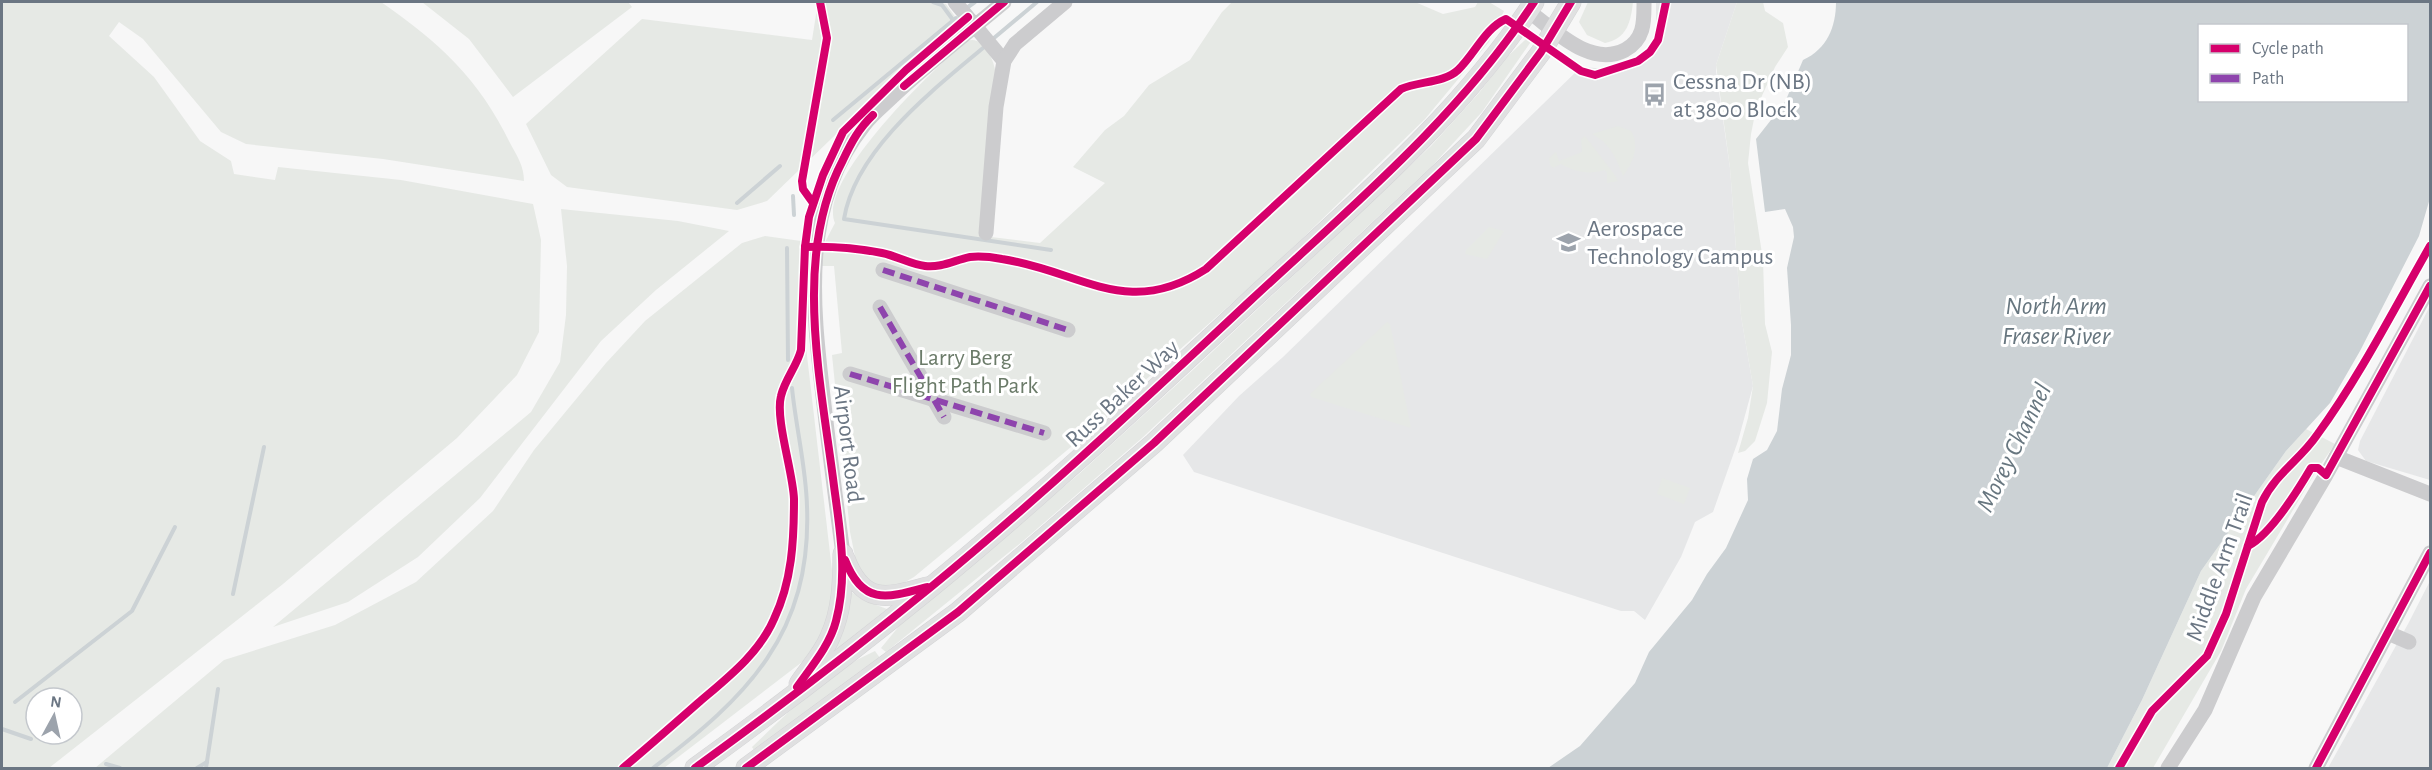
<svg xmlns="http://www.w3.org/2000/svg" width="2432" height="770" font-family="'Alegreya Sans',sans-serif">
	<rect width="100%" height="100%" fill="#f7f7f7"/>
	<g fill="#e6e7e8">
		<polygon points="1656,2 1737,2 1716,65 1716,71 1730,168 1741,316 1753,386 1738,441 1713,512 1695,522 1681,557 1645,620 1634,611 1621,611 1194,472 1183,455 1239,396 1283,357 1581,67 1610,69 1632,62 1648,48 1656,34"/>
		<polygon points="2430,306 2430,480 2366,461 2358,450 2360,441"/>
		<polygon points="2430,581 2430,768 2328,768 2408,624"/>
	</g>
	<g fill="#e6e9e5" fill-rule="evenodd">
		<path d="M2 2H381C439 42 479 79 510 143 517 156 524 166 524 181L383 159 246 144 221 132 143 39 119 22 109 36 154 77 200 141 231 161 234 174 275 180 278 167 401 180 533 204 541 240 539 332 517 375 457 438 283 584 49 768H2ZM36 698H72V734H36Z"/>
		<polygon points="422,2 628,2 632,7 513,97 469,39"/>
		<polygon points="818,2 936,2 946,4 956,18 767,201 737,210 567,187 551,175 526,124 642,19 812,40"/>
		<path d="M1232 2H1415L1443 14 1475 7 1478 2H1489L1504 11 1489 42 1425 119 1276 264 1132 392 1112 413 914 577 900 585 881 589 858 571 850 532 832 355 842 353 834 266H822L823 246 835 223C816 181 935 67 967 41 984 35 994 60 996 74L983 236 1040 243 1105 183 1073 167 1105 130 1124 116 1149 85 1190 60 1222 12Z"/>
		<path d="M1588 2H1633C1631 21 1627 39 1605 43L1587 35 1579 22Z"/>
		<polygon points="1737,2 1763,2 1765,11 1783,23 1788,47 1775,67 1756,109 1751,134 1748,163 1763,260 1765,324 1772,352 1767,403 1755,441 1745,451 1738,453 1748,418 1753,386 1741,316 1730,168 1716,65"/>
		<polygon points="1526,39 1530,39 1530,43 1482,112 1432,166 1142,438 1023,541 886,652 881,648 900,625 1079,474 1195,368 1431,146 1479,93 1506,58"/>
		<path d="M1618 126 1631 131C1640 146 1633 163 1623 176 1616 158 1610 143 1592 134Z"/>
		<path d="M1585 136 1614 174 1618 181 1607 183V173L1605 170C1589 175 1575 172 1561 164L1553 168 1550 165 1549 158 1556 152 1559 161 1582 152 1581 139Z"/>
		<polygon points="561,209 678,221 729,231 656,290 601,341 480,498 418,557 348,602 273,627 531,412 560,362 566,315 567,266"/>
		<polygon points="1489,227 1504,231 1487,259 1465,254 1466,250"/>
		<polygon points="765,236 801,241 801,304 833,579 832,613 822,636 806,659 664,768 95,768 224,660 335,625 416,582 493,511 534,450 606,363 645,321 742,243"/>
		<polygon points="1387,322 1390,324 1411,428 1311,397 1310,394"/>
		<polygon points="2306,429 2335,444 2315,473 2246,589 2221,651 2153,768 2107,768 2142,700 2201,571 2286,451"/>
		<polygon points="1662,478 1690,488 1684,504 1657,494"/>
		<polygon points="850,591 863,600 887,609 835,651 831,651"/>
		<path d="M875 651 880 658 754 750 752 747C790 711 826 673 875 651Z"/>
	</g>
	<path fill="#ccd2d5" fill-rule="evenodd" d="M1836 2H2430V198L2419 236 2360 351 2330 403 2286 451 2201 571 2142 700 2107 768H1548L1580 746 1635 683 1649 652 1692 600 1707 574 1726 548 1748 500 1747 479 1753 459 1767 450 1777 431 1782 389 1791 355V325L1787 268 1794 237 1793 227 1785 209 1765 212 1756 139 1785 102 1803 60C1827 49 1836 27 1836 2ZM2200 26H2406V100H2200Z"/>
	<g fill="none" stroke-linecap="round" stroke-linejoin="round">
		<g stroke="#ccd2d5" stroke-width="4">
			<polyline points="933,2 942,5 953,20"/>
			<polyline points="968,7 975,2"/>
			<polyline points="994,38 1037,2"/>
			<path d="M983 48C933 90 855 150 844 219L1051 250"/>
			<polyline points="833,120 956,18"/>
			<polyline points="793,196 794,215"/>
			<polyline points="737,203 780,166"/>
			<polyline points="787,248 788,360"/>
			<polyline points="233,594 264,447"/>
			<polyline points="15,702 132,611 175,527"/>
			<polyline points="2,729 31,739"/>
			<polyline points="106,764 120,768"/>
			<polyline points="197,768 207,762"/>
			<polyline points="206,768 218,689"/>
			<path d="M653 768C747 697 812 634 807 506 806 467 796 428 792 388"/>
		</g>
		<defs>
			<g id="major">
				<path d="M845 559C863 606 887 598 927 587"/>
				<path d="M799 684C809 669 823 654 830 637 842 611 843 582 843 554"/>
				<path d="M695 768C775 710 854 650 931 587 1042 496 1146 398 1251 300 1351 207 1459 117 1534 2"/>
				<polyline points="746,768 958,612 1154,443 1476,139 1541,52 1571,2"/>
			</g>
		</defs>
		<use href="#major" stroke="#d4d5d6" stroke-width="21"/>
		<g stroke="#ccccce" stroke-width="15">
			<polyline points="955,2 1004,61"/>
			<path d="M1528 11C1555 30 1590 68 1625 50 1645 39 1644 21 1644 2"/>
			<polyline points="986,233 996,107 1004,61 1015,44 1065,2"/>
			<polyline points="883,270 1068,330"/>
			<polyline points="880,307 944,417"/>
			<polyline points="850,374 1044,433"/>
			<polyline points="2336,457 2430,494"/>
			<path d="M843 554C836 501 829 449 823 396 812 302 801 204 864 125 872 114 884 105 893 96 928 63 967 33 1004 2"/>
			<polyline points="2388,633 2409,642"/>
			<polyline points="2168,768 2205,710 2254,597 2326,475 2430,286"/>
			<polyline points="2316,768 2430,553"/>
		</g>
		<use href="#major" stroke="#e0e0e1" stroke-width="20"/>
		<g stroke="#8e44ad" stroke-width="6" stroke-dasharray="12 6" stroke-linecap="butt">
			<polyline points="883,270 1068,330"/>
			<polyline points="880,307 944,417"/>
			<polyline points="850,374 1044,433"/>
		</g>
		<defs>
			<g id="cycleway">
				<polyline points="904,86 1004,2"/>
				<polyline points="813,203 803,189 802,181 827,38 820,2"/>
				<path d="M805 247C830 246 856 248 882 253 897 256 910 264 925 266 941 268 955 260 970 257 980 256 991 257 1002 259 1081 271 1127 320 1206 269L1401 89C1419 81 1444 83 1458 70 1475 54 1485 28 1506 19L1581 71 1595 75 1638 61 1650 52 1658 40 1666 2"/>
				<path d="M2248 546C2270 535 2298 490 2311 468H2318L2326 475 2430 286"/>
				<path d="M845 560C863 606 887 598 927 587"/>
				<path d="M797 687C811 667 830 645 836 621 848 575 840 531 834 486 821 382 792 256 843 160 851 143 859 128 873 115"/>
				<path d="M623 768C648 747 673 725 698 703 726 679 759 654 774 619 792 581 794 541 794 499 793 472 775 419 781 396 785 379 797 366 801 350L805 247 809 217 823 175 843 132 906 70 968 17"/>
				<path d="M695 768C775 710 854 650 931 587 1042 496 1146 398 1251 300 1351 207 1459 117 1534 2"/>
				<polyline points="746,768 958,612 1154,443 1476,139 1541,52 1571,2"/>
				<path d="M2119 768 2152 711 2207 656 2226 614 2262 502C2276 473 2300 460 2317 435 2360 376 2394 309 2430 246"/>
				<polyline points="2316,768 2430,553"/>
			</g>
		</defs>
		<use href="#cycleway" stroke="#fff" stroke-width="11"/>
		<use href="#cycleway" stroke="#d6006c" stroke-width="8"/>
	</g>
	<defs>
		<symbol id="bus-bare" viewBox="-9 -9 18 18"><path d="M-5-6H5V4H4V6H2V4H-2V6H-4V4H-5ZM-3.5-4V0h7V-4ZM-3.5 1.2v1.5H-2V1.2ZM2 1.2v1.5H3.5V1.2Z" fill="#9ca3ac" stroke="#fff" stroke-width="2.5" paint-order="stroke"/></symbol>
		<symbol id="university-bare" viewBox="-9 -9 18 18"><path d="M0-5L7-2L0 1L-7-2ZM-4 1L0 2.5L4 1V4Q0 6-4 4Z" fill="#9ca3ac" stroke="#fff" stroke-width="2.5" paint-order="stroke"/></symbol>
	</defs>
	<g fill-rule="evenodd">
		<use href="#bus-bare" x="1638" y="78" width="33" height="33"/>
		<use href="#university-bare" x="1552" y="226" width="33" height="33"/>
	</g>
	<g text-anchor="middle" stroke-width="6" stroke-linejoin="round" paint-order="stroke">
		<g font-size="24" fill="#6b7683" stroke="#fff" text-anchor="start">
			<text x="1673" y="89">Cessna Dr (NB)<tspan x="1673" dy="28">at 3800 Block</tspan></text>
			<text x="1587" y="236">Aerospace<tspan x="1587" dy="28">Technology Campus</tspan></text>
		</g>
		<g font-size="24" fill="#6b7b69" stroke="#fff">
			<text x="965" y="365">Larry Berg<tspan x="965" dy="28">Flight Path Park</tspan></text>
		</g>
		<g font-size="24" fill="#6b7683" stroke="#fff">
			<text transform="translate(1122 393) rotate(-43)" y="8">Russ Baker Way</text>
			<text transform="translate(849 444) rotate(83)" y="8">Airport Road</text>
			<text transform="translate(2219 567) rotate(-70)" y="8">Middle Arm Trail</text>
		</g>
		<g font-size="26" font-style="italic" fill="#67767f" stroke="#fff">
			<text x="2056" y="314">North Arm<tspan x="2056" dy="30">Fraser River</tspan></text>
			<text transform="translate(2013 447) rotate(-64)" y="9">Morey Channel</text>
		</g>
	</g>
	<rect width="2432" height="770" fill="none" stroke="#6b7683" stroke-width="6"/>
	<rect x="2198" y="24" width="210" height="78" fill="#ffffff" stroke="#c4c8cd" stroke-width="1.5"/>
	<rect x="2210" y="44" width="30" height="9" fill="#d6006c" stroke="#c4c8cd" stroke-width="1.5"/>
	<text x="2252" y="54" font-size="18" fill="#6b7683">Cycle path</text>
	<rect x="2210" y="74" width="30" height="9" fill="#8e44ad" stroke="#c4c8cd" stroke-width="1.5"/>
	<text x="2252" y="84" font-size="18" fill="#6b7683">Path</text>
	<g transform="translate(54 716) rotate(8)"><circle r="28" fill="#ffffff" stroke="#c4c8cd" stroke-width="1.5"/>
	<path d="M0-4.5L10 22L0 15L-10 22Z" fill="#9ca3ac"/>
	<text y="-9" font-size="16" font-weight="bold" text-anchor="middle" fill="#6b7683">N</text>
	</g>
</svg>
